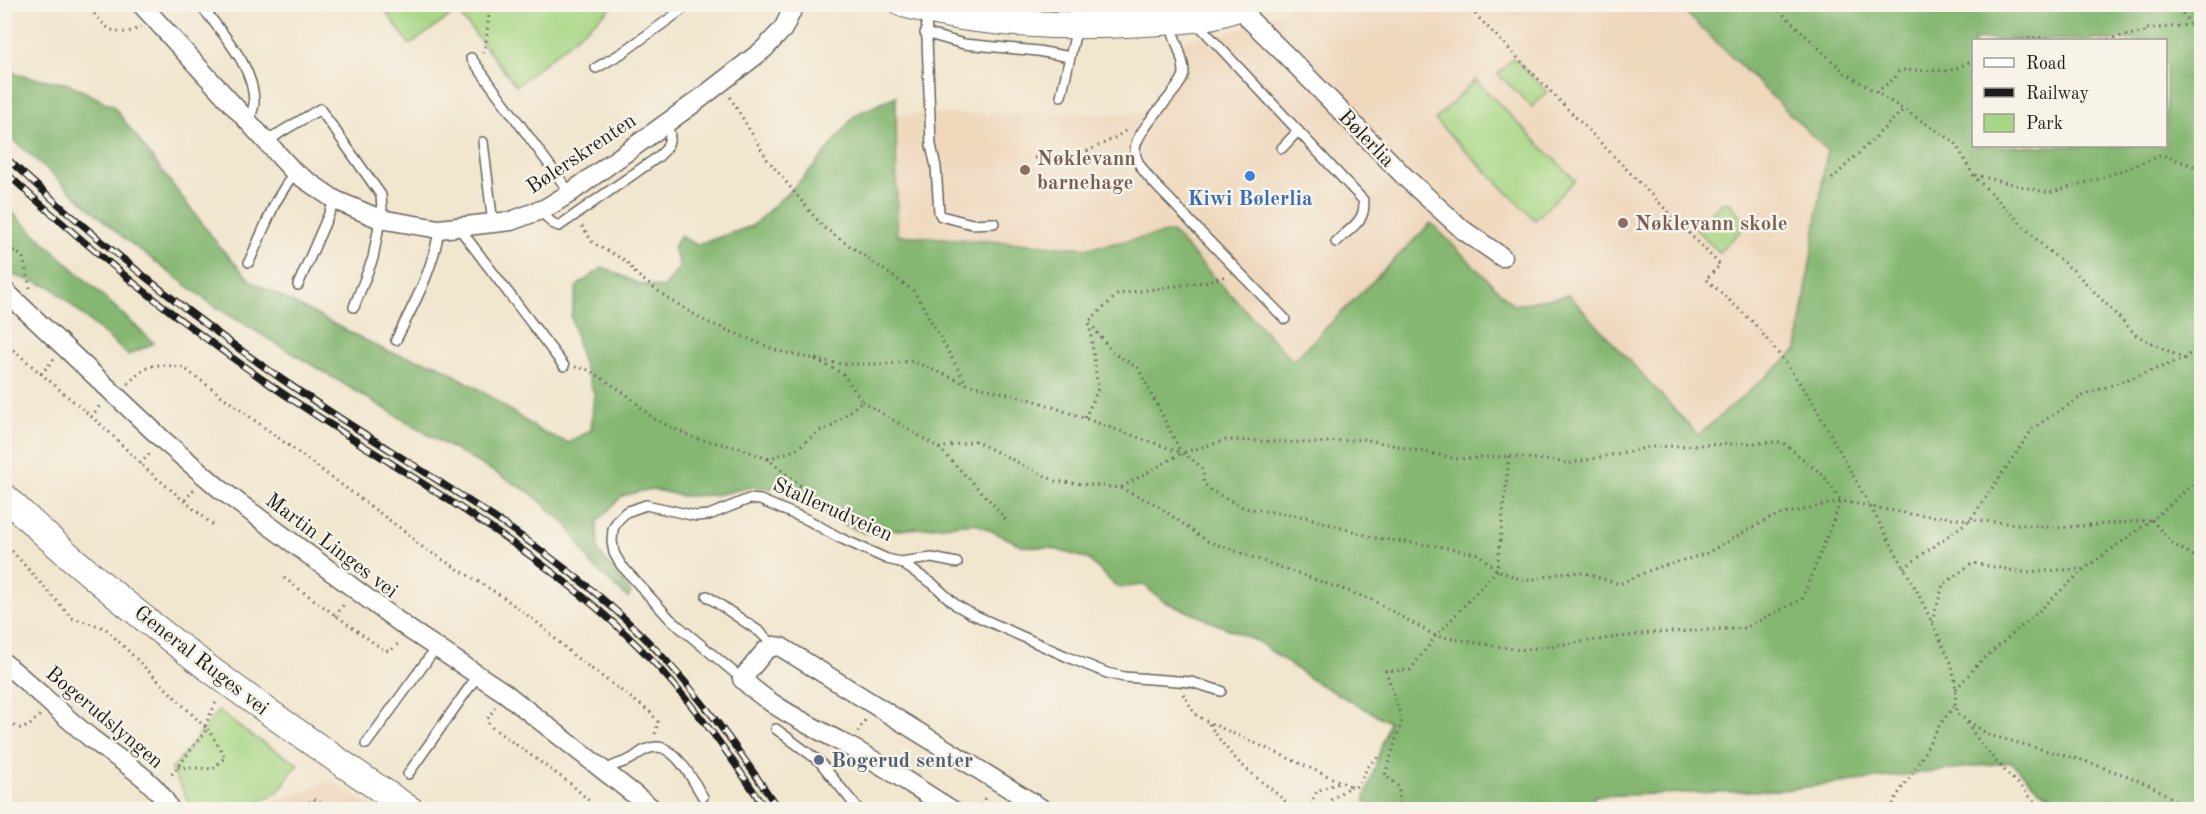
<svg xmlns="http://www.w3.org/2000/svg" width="2206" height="814" font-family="'Old Standard TT',serif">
	<rect width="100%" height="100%" fill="#f7f3e8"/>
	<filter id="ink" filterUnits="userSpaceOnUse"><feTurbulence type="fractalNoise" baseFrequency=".0167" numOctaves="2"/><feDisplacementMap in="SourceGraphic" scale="12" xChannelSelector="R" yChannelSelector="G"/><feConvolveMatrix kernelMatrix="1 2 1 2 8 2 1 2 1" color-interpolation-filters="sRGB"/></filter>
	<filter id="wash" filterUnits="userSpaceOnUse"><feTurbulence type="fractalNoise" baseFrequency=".008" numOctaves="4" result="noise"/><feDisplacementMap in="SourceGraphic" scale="24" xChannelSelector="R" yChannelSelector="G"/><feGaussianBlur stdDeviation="1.35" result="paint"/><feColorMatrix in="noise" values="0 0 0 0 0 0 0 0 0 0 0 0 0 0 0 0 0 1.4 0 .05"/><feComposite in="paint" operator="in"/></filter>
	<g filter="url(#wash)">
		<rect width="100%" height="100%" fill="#f1e6ce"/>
		<g fill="#eed7bb">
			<polygon points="1291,5 1678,5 1827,150 1797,350 1698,435 1569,295 1513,305 1431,223 1293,361 1172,233 1081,248 896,235 896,114 1147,113 1163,90 1176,65 1178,42 1238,30 1276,14"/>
			<polygon points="331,781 374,809 256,809"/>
		</g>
		<g fill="#a7d684" stroke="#627950" stroke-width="1.5">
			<polygon points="398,4 614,4 615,5 516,86 457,11 410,45 387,13"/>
			<polygon points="1513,58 1547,92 1532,107 1498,74"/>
			<polygon points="1475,80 1575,180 1535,220 1435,120"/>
			<polygon points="1722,203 1730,203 1747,225 1719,252 1696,229"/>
			<polygon points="218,711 252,736 298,764 277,793 244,809 196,809 189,805 184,792 171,770"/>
		</g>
		<g fill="#85b772" stroke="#506a47" stroke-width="1.5" fill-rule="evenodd">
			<path d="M1678 5H2201V809H2078L2039 790 2011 762 1782 790 1594 796 1593 809H1383L1364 801 1389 722 1312 680 1257 641 1163 601 1144 585 1118 588 1088 559 1051 548 1023 546 975 523 864 533 836 521 780 489 753 487 715 495 683 496 651 489 622 496 597 522 598 551 631 593 628 598 592 565 568 526 531 493 434 438 214 306 121 236 5 132V68L18 75 69 84 113 106 219 246 251 281 386 351 438 365 480 390 542 432 569 443 591 430 594 393 580 355 571 316 577 286 603 267 639 284 664 288 680 266 673 247 680 236 697 245 752 226 796 185 825 154 855 115 896 96 897 235 1089 248 1172 232 1293 361 1431 223 1513 305 1569 295 1698 435 1797 350 1827 150ZM1974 40H2166V146H1974Z"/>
			<polygon points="5,206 154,343 128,355 51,287 6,273"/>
		</g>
	</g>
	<g filter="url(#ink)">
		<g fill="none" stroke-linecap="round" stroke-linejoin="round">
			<defs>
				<g id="lane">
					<path d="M200 4C221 33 255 66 254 104 253 110 250 117 249 123"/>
					<polyline points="1465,4 1467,6"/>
					<polyline points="926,12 931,145 936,167 939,212 941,216 972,224 994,223"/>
					<path d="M1195 21 1363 200C1368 220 1349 229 1336 242"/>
					<polyline points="1068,24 1077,4"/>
					<path d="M1171 24C1174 41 1184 56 1184 73 1184 86 1143 122 1136 144 1135 148 1135 153 1136 157 1143 175 1161 190 1174 204 1210 243 1248 281 1285 319"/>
					<polyline points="925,33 964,44 1038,51 1070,57"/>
					<polyline points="471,58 570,193"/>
					<polyline points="596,68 622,53 690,4"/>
					<polyline points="1061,96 1077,27"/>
					<polyline points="267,142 281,132 320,109 381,195 382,209 373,258 354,307"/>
					<polyline points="483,142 493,224"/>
					<polyline points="1282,148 1298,131"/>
					<path d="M540 210 552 223 559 226 658 157 666 149C671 139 671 133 666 123"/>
					<polyline points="459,228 564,366"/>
					<polyline points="249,262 275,203 294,172"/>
					<polyline points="298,285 335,200"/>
					<path d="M396 340C413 306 434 268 439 229"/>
					<polyline points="900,562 932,558 957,563"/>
					<polyline points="707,596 760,632 774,646"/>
					<polyline points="742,679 670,619 621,565 614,553 612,541 613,529 618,520 626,512 646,505 696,516 709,515 749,499 760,500 808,520 838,537 887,559 900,562 933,584 956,605 972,614 1070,658 1107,673 1124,677 1191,682 1221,691"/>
					<polyline points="776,729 819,761 859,810"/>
					<polyline points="366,744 436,648"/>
					<path d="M606 771C614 763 622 764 631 759 639 754 646 747 657 747 676 747 694 782 703 797"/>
					<polyline points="408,774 478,675"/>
				</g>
				<g id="street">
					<polyline points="141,4 294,172 335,200 380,219 439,229 511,221 546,208 570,193 697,101 763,50 783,29 795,4"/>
					<polyline points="1242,7 1249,19 1293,62 1405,177 1463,230 1502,257"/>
					<polyline points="4,290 163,440 220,489 410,630 505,693 654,810"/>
					<path d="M4 663C35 688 62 715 92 739 117 759 158 781 170 810"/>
					<path d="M952 810C918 789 885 766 850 747 813 726 773 709 742 679L765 651 774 646 781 647 1044 810"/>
				</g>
				<g id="secondary">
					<path d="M903 4C922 9 942 14 961 17 1021 26 1084 27 1144 23 1179 21 1215 19 1247 4"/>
					<path d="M4 496C127 615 269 715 411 810"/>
				</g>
			</defs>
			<use href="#lane" stroke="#67635a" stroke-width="12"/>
			<use href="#street" stroke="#67635a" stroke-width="21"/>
			<use href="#secondary" stroke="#67635a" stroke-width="28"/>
			<g stroke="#67635a" stroke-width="3" stroke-dasharray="1.5 4.5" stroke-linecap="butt">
				<path d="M87 4C102 25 114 41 141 27"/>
				<polyline points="1769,4 1782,13 1844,72 1955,142 1973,175 2045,248 2073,270 2136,335 2184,359"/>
				<polyline points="2175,4 2202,39"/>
				<polyline points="1475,14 1720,265 1706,279 1753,322 1785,362 1812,401 1918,593 1938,635 1952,665 1956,689 1955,706 1959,715 1989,735 2085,761 2133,778 2157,789 2191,810"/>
				<polyline points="2022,40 2039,37 2054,40"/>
				<polyline points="2102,40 2145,32 2146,29 2191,25"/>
				<polyline points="483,53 486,43 490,4"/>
				<polyline points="1876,92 1895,78 1898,72 1903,70 1950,71 1974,60"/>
				<polyline points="730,97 767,159 823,227 914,291 966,383"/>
				<polyline points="1034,158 1077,156 1113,139 1128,129"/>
				<polyline points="1975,175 2049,193 2099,179 2162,155 2202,169"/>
				<polyline points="1832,179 1904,109"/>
				<polyline points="582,226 593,243 626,261 637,275 666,297 705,321 778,351 815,359 843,374 862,401 832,426 819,431 795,450 768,459"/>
				<polyline points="4,243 23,257 30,288"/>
				<polyline points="1090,323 1113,353 1138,368 1181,452"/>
				<polyline points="4,342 107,430 146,469 213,525"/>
				<path d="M815 359 842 364H890L912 361 967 384 1033 400 1182 453C1193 460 1206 466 1203 482L1210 490 1244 508 1306 517 1375 538 1443 547 1478 554 1497 570 1525 581 1566 572 1584 573 1619 584 1653 569 1705 554 1772 517 1841 501 1910 514 2057 528 2152 520"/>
				<polyline points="575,367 589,370 626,394 654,419 694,438 740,448 768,459 809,493 846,520 849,526"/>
				<polyline points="41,374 54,359"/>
				<path d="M128 384C148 362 156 363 184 368L408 534 419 545 503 597 539 624 573 655 650 712 658 722 655 734"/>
				<polyline points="862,401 939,448 975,441 1055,481 1120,488 1155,504 1207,541 1370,599 1436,636 1520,650 1650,633 1745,628 1802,599 1841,501 1824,476 1782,442 1651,447 1571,463 1509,456 1458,459 1364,439 1316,443 1226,440 1182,453 1120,488"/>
				<polyline points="91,417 101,404"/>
				<polyline points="1085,418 1098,389 1089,321 1118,294 1204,282 1227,276"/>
				<polyline points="939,448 991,502 1006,520"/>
				<polyline points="140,464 151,452"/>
				<polyline points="185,500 194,489"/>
				<polyline points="2152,520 2173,544 2202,561"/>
				<polyline points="4,542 72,618 105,628 207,729 169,778"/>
				<polyline points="2194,556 2202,543"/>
				<polyline points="1904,568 1971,519 2033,428 2084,395 2184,359 2202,342"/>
				<polyline points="284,578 385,651 391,650 399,643"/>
				<polyline points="335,616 345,603"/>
				<polyline points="1932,622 1943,585 1972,563 2022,572 2082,569"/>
				<polyline points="1956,689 1979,663 2038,612 2084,569 2152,520 2202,476"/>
				<polyline points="1183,694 1195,714 1208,722 1350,786"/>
				<polyline points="495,707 487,720 490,726 571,784 599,810"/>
				<polyline points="4,719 11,725 22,729 30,725 40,715"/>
				<path d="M1967 723C1987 757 2016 780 2042 810"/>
				<path d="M1209 724C1219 739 1229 753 1242 765 1259 781 1278 792 1293 810"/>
				<polyline points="205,726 217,700"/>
				<polyline points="858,732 865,720"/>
				<polyline points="178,767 213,769 225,757 208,729"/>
				<polyline points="300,810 313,799 338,810"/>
				<polyline points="978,810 986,796"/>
				<polyline points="1308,810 1317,791 1340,782"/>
				<path d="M1324 810 1331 800 1350 786 1354 788C1365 780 1363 767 1378 757"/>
				<polyline points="1399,810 1399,787 1385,775 1402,720 1386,671 1410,670 1436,636 1497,570 1509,456"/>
				<path d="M1891 810C1896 794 1906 783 1915 769 1929 746 1935 727 1955 706"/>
			</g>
			<use href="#lane" stroke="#fff" stroke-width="9"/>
			<use href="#street" stroke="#fff" stroke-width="18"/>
			<use href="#secondary" stroke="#fff" stroke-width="26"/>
			<defs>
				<g id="rail">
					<path d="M4 156C102 245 204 328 314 401 419 471 532 533 625 619 686 675 733 741 779 810"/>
					<path d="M4 171C89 249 180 323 275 388 398 472 533 542 639 647 688 696 728 752 766 810"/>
				</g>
			</defs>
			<use href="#rail" stroke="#1c1c1c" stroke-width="7"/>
			<use href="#rail" stroke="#f7f3e8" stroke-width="4.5" stroke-dasharray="14" stroke-linecap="butt"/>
		</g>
	</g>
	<g fill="#8d6e63" stroke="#f7f3e8" stroke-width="2">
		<circle cx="1025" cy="170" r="6"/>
		<circle cx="1623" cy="223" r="6"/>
	</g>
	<circle fill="#3f7fe0" stroke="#f7f3e8" stroke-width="2" cx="1250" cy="176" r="6"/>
	<circle fill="#5c6f8a" stroke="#f7f3e8" stroke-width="2" cx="819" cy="760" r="6"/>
	<g text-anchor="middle" stroke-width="5" stroke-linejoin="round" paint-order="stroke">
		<g font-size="21" fill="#1c1c1c" stroke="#f7f3e8">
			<text transform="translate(1367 138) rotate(46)" y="7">Bølerlia</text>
			<text transform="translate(581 153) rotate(-34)" y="7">Bølerskrenten</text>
			<text transform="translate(833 509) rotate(24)" y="7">Stallerudveien</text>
			<text transform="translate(332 545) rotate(37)" y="7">Martin Linges vei</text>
			<text transform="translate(202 660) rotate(38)" y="7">General Ruges vei</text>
			<text transform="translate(105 717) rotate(40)" y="7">Bogerudslyngen</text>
		</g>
		<g font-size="21" font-weight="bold" fill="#785e54" stroke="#f7f3e8" text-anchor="start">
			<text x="1037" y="165">Nøklevann<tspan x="1037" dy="24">barnehage</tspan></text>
			<text x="1635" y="230">Nøklevann skole</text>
		</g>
		<g font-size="21" font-weight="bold" fill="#366cbe" stroke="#f7f3e8">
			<text x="1250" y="205">Kiwi Bølerlia</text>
		</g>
		<g font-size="21" font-weight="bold" fill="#4e5e75" stroke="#f7f3e8" text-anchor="start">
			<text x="831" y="767">Bogerud senter</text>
		</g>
	</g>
	<rect width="2206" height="814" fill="none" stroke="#f7f3e8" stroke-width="24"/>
	<rect x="1972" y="39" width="195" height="108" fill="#f7f3e8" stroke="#9f9d96" stroke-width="1.5"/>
	<rect x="1984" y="58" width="30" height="9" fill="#ffffff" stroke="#9f9d96" stroke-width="1.5"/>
	<text x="2026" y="69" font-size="18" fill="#1c1c1c">Road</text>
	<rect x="1984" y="88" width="30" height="9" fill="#1c1c1c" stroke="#9f9d96" stroke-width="1.5"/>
	<text x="2026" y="99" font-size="18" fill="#1c1c1c">Railway</text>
	<rect x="1984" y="114" width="30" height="18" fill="#a7d684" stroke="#9f9d96" stroke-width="1.5"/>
	<text x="2026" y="129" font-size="18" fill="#1c1c1c">Park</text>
</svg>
